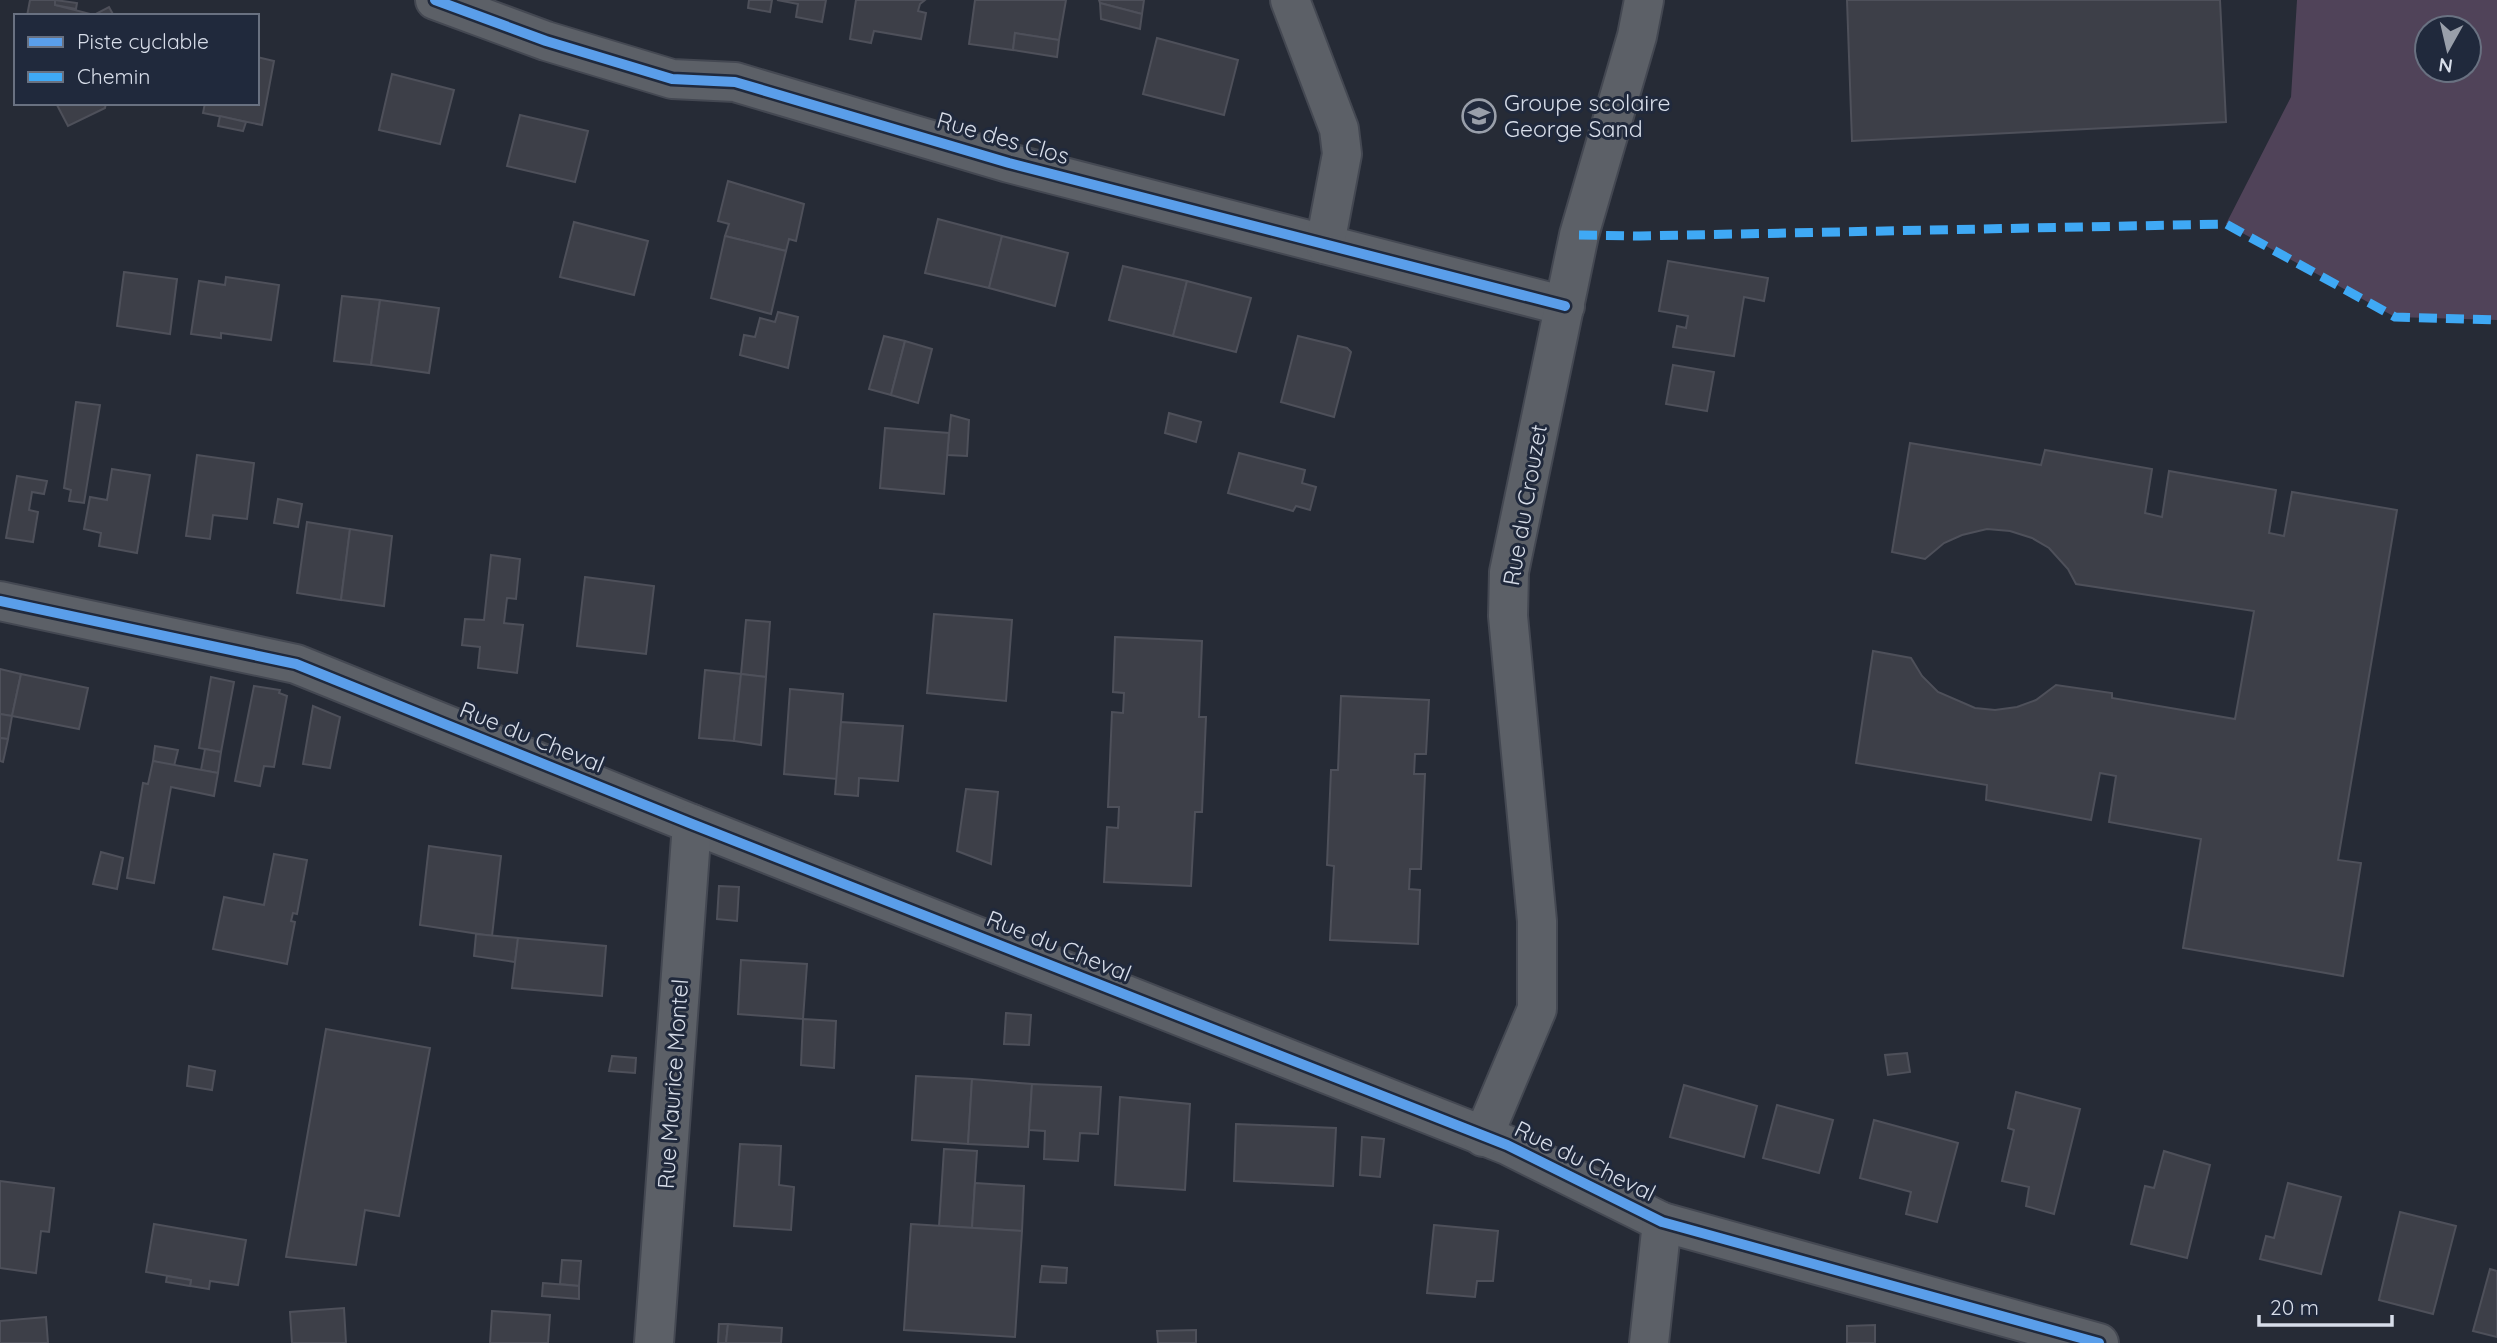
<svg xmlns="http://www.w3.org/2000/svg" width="2497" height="1343" font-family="Quicksand,sans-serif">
	<rect width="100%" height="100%" fill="#262b36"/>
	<path fill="#504359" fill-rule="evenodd" d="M2297 0H2497V320L2395 317 2226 224 2291 97ZM2427 28H2469V70H2427Z"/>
	<g fill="#3d3f48" stroke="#4e505a" stroke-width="2">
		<polygon points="30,0 55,0 55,5 94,15 109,7 114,16 27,16"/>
		<polygon points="55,0 77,3 76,9 55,5"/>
		<polygon points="749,0 772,0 770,12 748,8"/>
		<polygon points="777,0 826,0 822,22 796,17 798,4"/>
		<polygon points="856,0 925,0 920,4 918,11 926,13 921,39 874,31 871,43 850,39"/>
		<polygon points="975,0 1066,0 1059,40 1015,33 1013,50 969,44"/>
		<polygon points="1099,0 1144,0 1142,14 1100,3"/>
		<polygon points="1847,0 2220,0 2226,122 1852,141"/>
		<polygon points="1100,3 1142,14 1140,29 1101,19"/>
		<polygon points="1015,33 1059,40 1057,57 1013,50"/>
		<polygon points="1157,38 1238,60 1224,115 1143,94"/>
		<polygon points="257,57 274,61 262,125 203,113 205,103 257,103"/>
		<polygon points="392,74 454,90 440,144 379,130"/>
		<polygon points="106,103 105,108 68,126 57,105 52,104"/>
		<polygon points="520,115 588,131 575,182 507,166"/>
		<polygon points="220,116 246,122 243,131 218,126"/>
		<polygon points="728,181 804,204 796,241 789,239 786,251 725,236 729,224 718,221"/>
		<polygon points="938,219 1002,236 989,288 925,273"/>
		<polygon points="574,222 648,241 634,295 560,277"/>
		<polygon points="725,236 786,251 771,314 711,298"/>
		<polygon points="1002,236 1068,253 1055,306 989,288"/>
		<polygon points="1668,261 1768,278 1764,301 1744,297 1734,356 1673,347 1677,326 1686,328 1688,316 1659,311"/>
		<polygon points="1123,266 1187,281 1173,336 1109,320"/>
		<polygon points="124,272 177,279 170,334 117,326"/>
		<polygon points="226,277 279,285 271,340 221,333 221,338 191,334 199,281 225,285"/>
		<polygon points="1187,281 1251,298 1236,352 1173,336"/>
		<polygon points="342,296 380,300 371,365 334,361"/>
		<polygon points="380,300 439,308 429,373 371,365"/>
		<polygon points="778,312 798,317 788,368 740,355 744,335 755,337 760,318 775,322"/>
		<polygon points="884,336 905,341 891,395 869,389"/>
		<polygon points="1298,336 1347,348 1351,352 1334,417 1281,402"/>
		<polygon points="905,341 932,349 918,403 891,395"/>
		<polygon points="1673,365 1714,372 1707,411 1666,404"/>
		<polygon points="76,402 100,405 84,503 69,501 71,490 64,488"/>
		<polygon points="1169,413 1201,422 1196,442 1165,433"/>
		<polygon points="951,415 969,420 967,456 947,455"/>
		<polygon points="885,428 949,433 944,494 880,488"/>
		<polygon points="1910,443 2041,465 2045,450 2152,469 2145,513 2162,517 2169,471 2276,490 2269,533 2284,536 2292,492 2397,510 2338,860 2361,863 2343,976 2183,948 2201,839 2109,822 2116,776 2100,773 2091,820 1986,800 1987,785 1856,763 1873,651 1911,658 1922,676 1938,692 1975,708 1995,710 2017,707 2036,700 2056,685 2112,693 2112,698 2235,719 2254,611 2076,584 2068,569 2049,548 2032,538 2010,531 1987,529 1962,535 1944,543 1925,559 1892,552"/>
		<polygon points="1239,453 1305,470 1302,483 1316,487 1310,510 1296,506 1293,511 1228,493"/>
		<polygon points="197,455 254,463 247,519 213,515 210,539 186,536"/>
		<polygon points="112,469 150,475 137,553 99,546 101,533 84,529 90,497 107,500"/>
		<polygon points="17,476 47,481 44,494 32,492 29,510 38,512 33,542 6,538"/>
		<polygon points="278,499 302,504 298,527 274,523"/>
		<polygon points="307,522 350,529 341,600 297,593"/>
		<polygon points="350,529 392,536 384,606 341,600"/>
		<polygon points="491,555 520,559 516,599 507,598 504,623 523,625 517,673 478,668 480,647 462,645 465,619 484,620"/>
		<polygon points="585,577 654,586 646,654 577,646"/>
		<polygon points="934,614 1012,620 1006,701 927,693"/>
		<polygon points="746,620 770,622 766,677 741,674"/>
		<polygon points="1115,637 1202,641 1199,717 1206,717 1202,812 1195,812 1191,886 1104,882 1107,827 1118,828 1119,807 1108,807 1112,712 1123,713 1124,693 1113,692"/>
		<polygon points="0,669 21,674 12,716 0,714"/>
		<polygon points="705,670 741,674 734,741 699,738"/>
		<polygon points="21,674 88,688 79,729 12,716"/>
		<polygon points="741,674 766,677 761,745 734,741"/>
		<polygon points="211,677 234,682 221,752 199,748"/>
		<polygon points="254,686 280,690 279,693 287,696 274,767 264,766 260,786 235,781"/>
		<polygon points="790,689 843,694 837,779 784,774"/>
		<polygon points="1341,696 1429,700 1426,754 1415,754 1414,774 1425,774 1421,869 1410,869 1409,889 1420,890 1418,944 1330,940 1334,866 1327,865 1331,770 1338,770"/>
		<polygon points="313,706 340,717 330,768 303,764"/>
		<polygon points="0,714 12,716 8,739 0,738"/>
		<polygon points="841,722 903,726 898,781 859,778 858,796 835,794"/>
		<polygon points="0,738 8,739 3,762 0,761"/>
		<polygon points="155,746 178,750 174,766 153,761"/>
		<polygon points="205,749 221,752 218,773 201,770"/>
		<polygon points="153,761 218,773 214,796 171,787 154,883 127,878 143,783 148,784"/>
		<polygon points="966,789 998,792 991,864 957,851"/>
		<polygon points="429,846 501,856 492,936 420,925"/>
		<polygon points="101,852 123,858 117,889 93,884"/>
		<polygon points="274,854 307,860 297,914 293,913 291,921 295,922 287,964 213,949 224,897 264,905"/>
		<polygon points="719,886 739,887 737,921 717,919"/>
		<polygon points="476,934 518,938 515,962 474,956"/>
		<polygon points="518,938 606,946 602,996 512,988"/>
		<polygon points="741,960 807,964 803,1019 738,1014"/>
		<polygon points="1006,1013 1031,1015 1029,1045 1004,1044"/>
		<polygon points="803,1019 836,1021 834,1068 801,1065"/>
		<polygon points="326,1029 430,1048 399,1216 365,1210 356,1265 286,1257"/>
		<polygon points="1907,1053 1910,1072 1888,1075 1885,1055"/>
		<polygon points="612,1056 636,1058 635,1073 609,1071"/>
		<polygon points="189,1066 215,1071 212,1090 187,1086"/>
		<polygon points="916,1076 972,1079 968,1144 912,1140"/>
		<polygon points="972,1079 1032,1084 1028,1147 968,1144"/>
		<polygon points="1032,1084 1101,1087 1098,1134 1080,1133 1078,1161 1044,1159 1045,1131 1029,1130"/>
		<polygon points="1684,1085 1757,1106 1744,1157 1670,1137"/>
		<polygon points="2016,1092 2080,1109 2054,1214 2026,1206 2029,1187 2002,1181 2014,1130 2008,1128"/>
		<polygon points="1120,1097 1190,1104 1185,1190 1115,1185"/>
		<polygon points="1777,1105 1833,1120 1819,1173 1763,1158"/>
		<polygon points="1874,1120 1958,1143 1937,1222 1906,1214 1911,1192 1860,1178"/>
		<polygon points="1236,1124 1336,1128 1333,1186 1234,1181"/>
		<polygon points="1362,1137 1384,1139 1380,1177 1360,1175"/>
		<polygon points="740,1144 781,1146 779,1185 794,1187 791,1230 734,1226"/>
		<polygon points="944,1149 977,1151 972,1228 939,1226"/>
		<polygon points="2164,1151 2210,1165 2187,1258 2131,1244 2145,1186 2154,1188"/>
		<polygon points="0,1181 54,1188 49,1232 41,1231 36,1273 0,1268"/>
		<polygon points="975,1183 1024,1186 1022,1231 972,1228"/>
		<polygon points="2288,1183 2341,1197 2321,1274 2260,1259 2266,1236 2274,1238"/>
		<polygon points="2400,1212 2456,1226 2433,1314 2379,1300"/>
		<polygon points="154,1224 246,1240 238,1285 210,1281 209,1289 190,1286 191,1280 146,1272"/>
		<polygon points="911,1224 1022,1231 1015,1337 904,1330"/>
		<polygon points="1434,1225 1498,1231 1493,1281 1477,1281 1475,1297 1427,1293"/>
		<polygon points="562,1260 581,1261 579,1286 560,1284"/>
		<polygon points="1042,1266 1067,1268 1066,1283 1040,1282"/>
		<polygon points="2490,1269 2497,1271 2497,1337 2473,1331"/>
		<polygon points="167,1276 191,1280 190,1286 166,1282"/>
		<polygon points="543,1283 579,1286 579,1299 542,1296"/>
		<polygon points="344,1308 346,1343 292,1343 290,1312"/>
		<polygon points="492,1311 550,1315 548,1343 490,1343"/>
		<polygon points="46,1317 48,1343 0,1343 0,1321"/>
		<polygon points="719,1324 728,1324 726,1343 718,1343"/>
		<polygon points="728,1324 782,1328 781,1343 726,1343"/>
		<polygon points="1875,1325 1875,1343 1847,1343 1847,1326"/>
		<polygon points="1196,1330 1196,1343 1158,1343 1157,1331"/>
	</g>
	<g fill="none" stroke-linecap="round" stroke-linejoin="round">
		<defs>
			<g id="minor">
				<polyline points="435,0 546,41 672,79 735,82 1009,163 1565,306"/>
				<polyline points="1290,0 1339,129 1342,154 1325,244"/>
				<polyline points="0,601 296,664 692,824 1507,1145 1662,1222 2099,1343"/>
				<polyline points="1483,1137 1537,1009 1537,921 1508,616 1509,572 1579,235 1637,36 1644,0"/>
				<polyline points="654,1343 692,824"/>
				<polyline points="1649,1343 1662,1222"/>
			</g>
		</defs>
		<use href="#minor" stroke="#444852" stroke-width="42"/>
		<use href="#minor" stroke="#5c6067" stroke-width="38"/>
		<polyline stroke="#3fa9f5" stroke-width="9" stroke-dasharray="18 9" stroke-linecap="butt" points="1579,235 1640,236 2226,224 2395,317 2497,320"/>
		<defs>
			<g id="cycleway">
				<polyline points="435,0 546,41 672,79 735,82 1009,163 1565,306"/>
				<polyline points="0,601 296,664 692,824 1507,1145 1662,1222 2099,1343"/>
			</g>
		</defs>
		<use href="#cycleway" stroke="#20293c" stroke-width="15"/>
		<use href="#cycleway" stroke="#5a9eea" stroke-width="10"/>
	</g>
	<defs>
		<symbol id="school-ring" viewBox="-11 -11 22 22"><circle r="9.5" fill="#20293c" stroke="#999faa" stroke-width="1.5"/><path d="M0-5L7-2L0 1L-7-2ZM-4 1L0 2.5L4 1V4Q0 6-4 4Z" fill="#999faa"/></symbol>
	</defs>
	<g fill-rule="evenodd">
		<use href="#school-ring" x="1460" y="97" width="38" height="38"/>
	</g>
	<g text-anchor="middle" stroke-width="6" stroke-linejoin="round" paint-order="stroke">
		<g font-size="23" fill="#d7dde9" stroke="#20293c" text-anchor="start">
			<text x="1504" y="111">Groupe scolaire<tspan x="1504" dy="26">George Sand</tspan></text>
		</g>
		<g font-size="23" fill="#d7dde9" stroke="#20293c">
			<text transform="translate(1003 138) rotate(16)" y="8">Rue des Clos</text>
			<text transform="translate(1525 505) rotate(-80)" y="8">Rue du Crouzet</text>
			<text transform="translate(532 737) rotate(22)" y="8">Rue du Cheval</text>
			<text transform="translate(1059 946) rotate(22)" y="8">Rue du Cheval</text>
			<text transform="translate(673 1084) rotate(-86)" y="8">Rue Maurice Montel</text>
			<text transform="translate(1585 1161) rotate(26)" y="8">Rue du Cheval</text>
		</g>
	</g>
	<rect x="14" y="14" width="245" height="91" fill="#20293c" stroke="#697181" stroke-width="2"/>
	<rect x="28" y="37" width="35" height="10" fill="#5a9eea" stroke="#697181" stroke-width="2"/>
	<text x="77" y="49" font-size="21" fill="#d7dde9">Piste cyclable</text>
	<rect x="28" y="72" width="35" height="10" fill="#3fa9f5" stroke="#697181" stroke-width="2"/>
	<text x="77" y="84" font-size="21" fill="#d7dde9">Chemin</text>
	<g transform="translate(2448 49) rotate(188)"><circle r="33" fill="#20293c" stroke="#697181" stroke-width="2"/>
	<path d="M0-5L12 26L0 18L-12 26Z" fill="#999faa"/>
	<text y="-10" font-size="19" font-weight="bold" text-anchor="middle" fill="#d7dde9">N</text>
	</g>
	<path d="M2259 1315v10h133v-10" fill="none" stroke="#d7dde9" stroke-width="3.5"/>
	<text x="2270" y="1315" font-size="21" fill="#d7dde9" stroke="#20293c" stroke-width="5" paint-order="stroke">20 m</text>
</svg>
